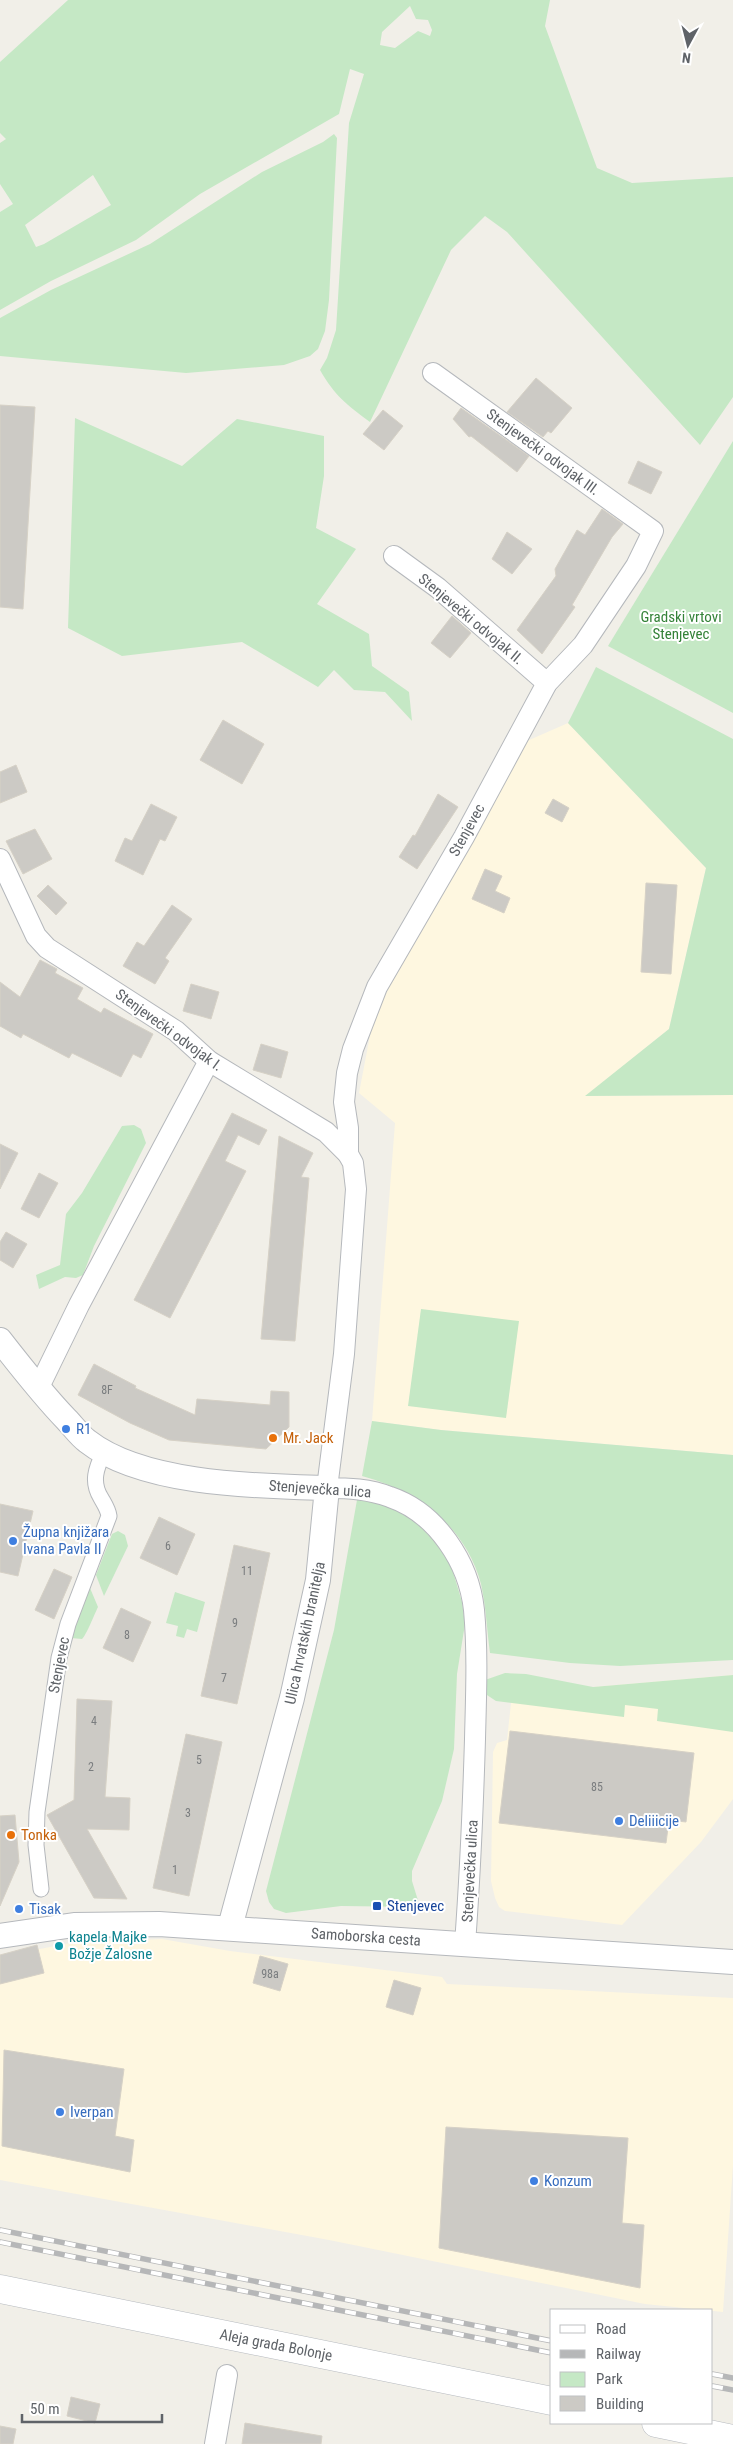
<svg xmlns="http://www.w3.org/2000/svg" width="733" height="2444" font-family="'Roboto Condensed',sans-serif">
	<rect width="100%" height="100%" fill="#f1efe8"/>
	<g fill="#fef7e0">
		<polygon points="568,723 706,868 669,1029 586,1096 733,1095 733,1455 441,1430 372,1421 395,1123 359,1093 377,999 527,741"/>
		<polygon points="733,1675 733,1799 701,1842 622,1925 505,1911 499,1907 495,1898 491,1881 493,1752 497,1743 507,1740 512,1694"/>
		<polygon points="162,1939 230,1951 442,1977 447,1984 733,1998 733,2165 723,2312 645,2304 329,2240 0,2180 0,1957 70,1943"/>
	</g>
	<g fill="#c5e8c5" fill-rule="evenodd">
		<path d="M68 0H550L545 26 597 168 632 183 733 177V397L700 445 507 232 485 216 451 250 370 422C346 404 335 396 320 370L327 358 336 330 349 123 364 74 350 69 339 114 200 194 136 240 51 281 0 310V212L13 204 0 184V143L6 139 0 133V62ZM410 6 416 19 428 20 432 30 430 36 418 31 395 48 380 45 382 32ZM93 175 111 205 44 244 36 247 25 225Z"/>
		<polygon points="334,134 337,138 329,300 325,331 318,349 310,356 284,365 186,373 0,356 0,318 51,290 150,244 262,172 323,142"/>
		<polygon points="75,418 182,466 237,419 324,436 324,476 316,528 356,549 317,604 369,634 372,666 409,692 412,721 385,692 354,690 334,670 318,687 242,642 122,656 68,628"/>
		<polygon points="733,441 733,713 608,646"/>
		<polygon points="596,667 733,739 733,1095 585,1096 669,1029 706,868 568,723"/>
		<polygon points="134,1125 141,1129 146,1143 94,1246 83,1275 76,1278 65,1277 39,1289 36,1275 60,1265 66,1214 82,1193 122,1126"/>
		<polygon points="421,1309 519,1321 506,1418 408,1406"/>
		<path d="M372 1421 441 1430 733 1455V1660L620 1666 570 1663 490 1653C487 1631 486 1606 481 1584 466 1527 418 1491 362 1476Z"/>
		<polygon points="363,1499 389,1507 399,1512 418,1524 434,1541 451,1565 462,1602 465,1624 457,1674 454,1749 442,1801 412,1871 412,1881 420,1907 341,1906 286,1913 274,1909 269,1902 266,1891 334,1630 357,1500"/>
		<polygon points="118,1531 125,1535 128,1546 104,1596 96,1575 112,1534"/>
		<path d="M90 1588 98 1607C95 1613 86 1636 82 1639L71 1638Z"/>
		<polygon points="175,1592 205,1602 197,1632 187,1629 184,1638 176,1636 178,1626 166,1623"/>
		<polygon points="505,1673 526,1674 593,1687 733,1675 733,1732 657,1721 658,1709 625,1705 624,1717 496,1701 487,1695 485,1680"/>
	</g>
	<g fill="#cccac5" stroke="#d6d1c6">
		<polygon points="536,378 572,408 551,433 548,431 543,437 507,412"/>
		<polygon points="0,405 35,407 23,609 0,607"/>
		<polygon points="461,408 529,456 517,472 471,436 469,437 453,419"/>
		<polygon points="383,410 403,426 384,450 363,434"/>
		<polygon points="638,461 662,472 651,494 628,483"/>
		<polygon points="602,509 623,524 612,537 572,605 575,607 542,654 517,630 556,576 555,569 577,530 585,535"/>
		<polygon points="507,532 532,549 512,574 492,559"/>
		<polygon points="452,616 471,633 450,658 431,643"/>
		<polygon points="223,720 264,744 242,784 200,760"/>
		<polygon points="16,765 27,792 0,803 0,772"/>
		<polygon points="438,794 458,807 417,869 399,857 413,835 415,836"/>
		<polygon points="553,799 569,808 562,822 545,813"/>
		<polygon points="151,804 177,817 165,841 160,839 143,875 115,861 125,838 132,841"/>
		<polygon points="35,829 52,859 23,874 6,841"/>
		<polygon points="485,869 502,876 495,891 510,898 504,913 472,899"/>
		<polygon points="646,883 677,885 671,974 641,972"/>
		<polygon points="48,885 67,903 56,915 37,896"/>
		<polygon points="172,905 192,919 165,958 169,961 155,984 123,966 137,942 144,946"/>
		<polygon points="40,960 57,969 55,973 83,988 77,999 101,1013 104,1008 153,1034 141,1058 133,1054 121,1077 72,1053 69,1058 23,1034 21,1038 0,1026 0,982 20,997"/>
		<polygon points="191,984 219,992 211,1019 183,1011"/>
		<polygon points="261,1044 288,1052 281,1078 253,1070"/>
		<polygon points="232,1113 267,1130 259,1145 238,1135 225,1161 246,1171 170,1318 134,1300"/>
		<polygon points="279,1136 313,1153 301,1177 309,1178 295,1341 261,1339"/>
		<polygon points="0,1144 18,1153 0,1189"/>
		<polygon points="39,1173 58,1183 39,1218 21,1209"/>
		<polygon points="6,1232 27,1244 13,1268 0,1260 0,1242"/>
		<polygon points="94,1364 136,1386 135,1388 195,1415 197,1399 270,1405 271,1391 289,1392 289,1427 266,1449 169,1440 130,1423 78,1395"/>
		<polygon points="0,1504 33,1511 18,1576 0,1572"/>
		<polygon points="159,1517 195,1534 177,1575 140,1558"/>
		<polygon points="234,1545 270,1553 237,1704 201,1696"/>
		<polygon points="54,1569 72,1577 54,1619 35,1610"/>
		<polygon points="121,1608 151,1622 133,1662 103,1648"/>
		<polygon points="77,1699 112,1701 105,1797 130,1798 129,1830 87,1829 127,1899 94,1898 47,1815 74,1800"/>
		<polygon points="510,1731 694,1753 686,1822 669,1820 666,1843 499,1823"/>
		<polygon points="186,1734 222,1742 189,1896 153,1888"/>
		<polygon points="15,1815 19,1862 0,1906 0,1816"/>
		<polygon points="37,1945 44,1973 0,1984 0,1955"/>
		<polygon points="260,1956 288,1964 280,1991 253,1983"/>
		<polygon points="394,1980 421,1988 413,2015 386,2007"/>
		<polygon points="4,2050 124,2069 115,2136 134,2140 130,2172 2,2146"/>
		<polygon points="446,2127 628,2138 622,2223 644,2225 640,2288 439,2248"/>
		<polygon points="71,2397 100,2404 95,2423 67,2416"/>
		<polygon points="245,2423 322,2436 321,2444 242,2444"/>
		<polygon points="0,2426 16,2429 13,2444 0,2444"/>
	</g>
	<g fill="none" stroke-linecap="round" stroke-linejoin="round">
		<defs>
			<path id="pedestrian" d="M41 1889 36 1845 37 1812 59 1658 68 1624 109 1516C108 1509 105 1505 101 1498 91 1482 96 1468 104 1452"/>
			<g id="minor">
				<polyline points="394,556 438,588 547,683"/>
				<path d="M0 859 36 936 47 948 176 1031 209 1061 326 1132 348 1154 353 1163 356 1189 344 1354 327 1488C349 1488 369 1489 390 1497 437 1513 469 1563 474 1610 478 1653 476 1696 475 1739 473 1807 470 1876 465 1944"/>
				<polyline points="348,1154 348,1128 344,1102 347,1073 353,1049 377,987 464,837 547,683 583,645 636,566 653,531 433,373"/>
				<polyline points="38,1389 79,1305 209,1061"/>
				<polyline points="215,2444 227,2375"/>
			</g>
			<g id="tertiary">
				<path d="M0 1340C21 1367 42 1394 66 1419 73 1426 79 1435 87 1441 143 1485 257 1486 327 1488L318 1580 292 1698 230 1927"/>
				<polyline points="0,1936 74,1925 159,1924 733,1962"/>
			</g>
			<g id="secondary">
				<polyline points="0,2289 552,2401"/>
				<polyline points="656,2423 733,2439"/>
			</g>
		</defs>
		<use href="#pedestrian" stroke="#b5b8bc" stroke-width="17"/>
		<use href="#minor" stroke="#b5b8bc" stroke-width="22"/>
		<use href="#tertiary" stroke="#b5b8bc" stroke-width="26"/>
		<use href="#secondary" stroke="#b6babf" stroke-width="29"/>
		<use href="#pedestrian" stroke="#fff" stroke-width="15"/>
		<use href="#minor" stroke="#fff" stroke-width="20"/>
		<use href="#tertiary" stroke="#fff" stroke-width="24"/>
		<use href="#secondary" stroke="#fff" stroke-width="28"/>
		<defs>
			<g id="rail">
				<polyline points="0,2230 552,2341"/>
				<polyline points="0,2242 552,2353"/>
				<polyline points="712,2374 733,2378"/>
				<polyline points="712,2386 733,2390"/>
			</g>
		</defs>
		<use href="#rail" stroke="#b6b7b8" stroke-width="5.5"/>
		<use href="#rail" stroke="#fff" stroke-width="4" stroke-dasharray="11" stroke-linecap="butt"/>
	</g>
	<g fill="#3f7fe0" stroke="#fff" stroke-width="2">
		<circle cx="66" cy="1429" r="5"/>
		<circle cx="13" cy="1541" r="5"/>
		<circle cx="619" cy="1821" r="5"/>
		<circle cx="19" cy="1909" r="5"/>
		<circle cx="60" cy="2112" r="5"/>
		<circle cx="534" cy="2181" r="5"/>
	</g>
	<g fill="#e8710a" stroke="#fff" stroke-width="2">
		<circle cx="273" cy="1438" r="5"/>
		<circle cx="11" cy="1835" r="5"/>
	</g>
	<rect fill="#1a4fb4" stroke="#fff" stroke-width="2" x="372" y="1901" width="10" height="10" rx="2.5"/>
	<circle fill="#0f9aa8" stroke="#fff" stroke-width="2" cx="59" cy="1946" r="5"/>
	<g text-anchor="middle" stroke-width="4" stroke-linejoin="round" paint-order="stroke">
		<g font-size="12" fill="#7a7d7f">
			<text x="107" y="1394">8F</text>
			<text x="168" y="1550">6</text>
			<text x="247" y="1575">11</text>
			<text x="235" y="1627">9</text>
			<text x="127" y="1639">8</text>
			<text x="224" y="1682">7</text>
			<text x="94" y="1725">4</text>
			<text x="199" y="1764">5</text>
			<text x="91" y="1771">2</text>
			<text x="597" y="1791">85</text>
			<text x="188" y="1817">3</text>
			<text x="175" y="1874">1</text>
			<text x="270" y="1978">98a</text>
		</g>
		<g font-size="15" fill="#5f6368" stroke="#fff">
			<text transform="translate(543 452) rotate(36)" y="5">Stenjevečki odvojak III.</text>
			<text transform="translate(471 619) rotate(40)" y="5">Stenjevečki odvojak II.</text>
			<text transform="translate(467 830) rotate(-61)" y="5">Stenjevec</text>
			<text transform="translate(169 1030) rotate(36)" y="5">Stenjevečki odvojak I.</text>
			<text transform="translate(320 1489) rotate(4)" y="5">Stenjevečka ulica</text>
			<text transform="translate(305 1633) rotate(-78)" y="5">Ulica hrvatskih branitelja</text>
			<text transform="translate(59 1665) rotate(-79)" y="5">Stenjevec</text>
			<text transform="translate(470 1871) rotate(-87)" y="5">Stenjevečka ulica</text>
			<text transform="translate(366 1937) rotate(4)" y="5">Samoborska cesta</text>
			<text transform="translate(276 2345) rotate(11)" y="5">Aleja grada Bolonje</text>
		</g>
		<g font-size="15" fill="#348238" stroke="#fff">
			<text x="681" y="622">Gradski vrtovi<tspan x="681" dy="17">Stenjevec</tspan></text>
		</g>
		<g font-size="15" fill="#366cbe" stroke="#fff" text-anchor="start">
			<text x="76" y="1434">R1</text>
			<text x="23" y="1537">Župna knjižara<tspan x="23" dy="17">Ivana Pavla II</tspan></text>
			<text x="629" y="1826">Deliiicije</text>
			<text x="29" y="1914">Tisak</text>
			<text x="70" y="2117">Iverpan</text>
			<text x="544" y="2186">Konzum</text>
		</g>
		<g font-size="15" fill="#c56008" stroke="#fff" text-anchor="start">
			<text x="283" y="1443">Mr. Jack</text>
			<text x="21" y="1840">Tonka</text>
		</g>
		<g font-size="15" fill="#164399" stroke="#fff" text-anchor="start">
			<text x="387" y="1911">Stenjevec</text>
		</g>
		<g font-size="15" fill="#0d838f" stroke="#fff" text-anchor="start">
			<text x="69" y="1942">kapela Majke<tspan x="69" dy="17">Božje Žalosne</tspan></text>
		</g>
	</g>
	<rect x="550" y="2309" width="162" height="115" fill="#ffffff" stroke="#bfc1c3"/>
	<rect x="560" y="2325" width="25" height="8" fill="#ffffff" stroke="#bfc1c3"/>
	<text x="596" y="2334" font-size="15" fill="#5f6368">Road</text>
	<rect x="560" y="2350" width="25" height="8" fill="#b6b7b8" stroke="#bfc1c3"/>
	<text x="596" y="2359" font-size="15" fill="#5f6368">Railway</text>
	<rect x="560" y="2372" width="25" height="15" fill="#c5e8c5" stroke="#bfc1c3"/>
	<text x="596" y="2384" font-size="15" fill="#5f6368">Park</text>
	<rect x="560" y="2396" width="25" height="15" fill="#cccac5" stroke="#bfc1c3"/>
	<text x="596" y="2409" font-size="15" fill="#5f6368">Building</text>
	<g transform="translate(688 45) rotate(187)" stroke="#ffffff" stroke-width="4" paint-order="stroke">
	<path d="M0-4L9 19L0 12L-9 19Z" fill="#5f6368"/>
	<text y="-8" font-size="14" font-weight="bold" text-anchor="middle" fill="#5f6368">N</text>
	</g>
	<path d="M22 2414v8h140v-8" fill="none" stroke="#5f6368" stroke-width="2.5"/>
	<text x="30" y="2414" font-size="15" fill="#5f6368" stroke="#ffffff" stroke-width="4" paint-order="stroke">50 m</text>
</svg>
